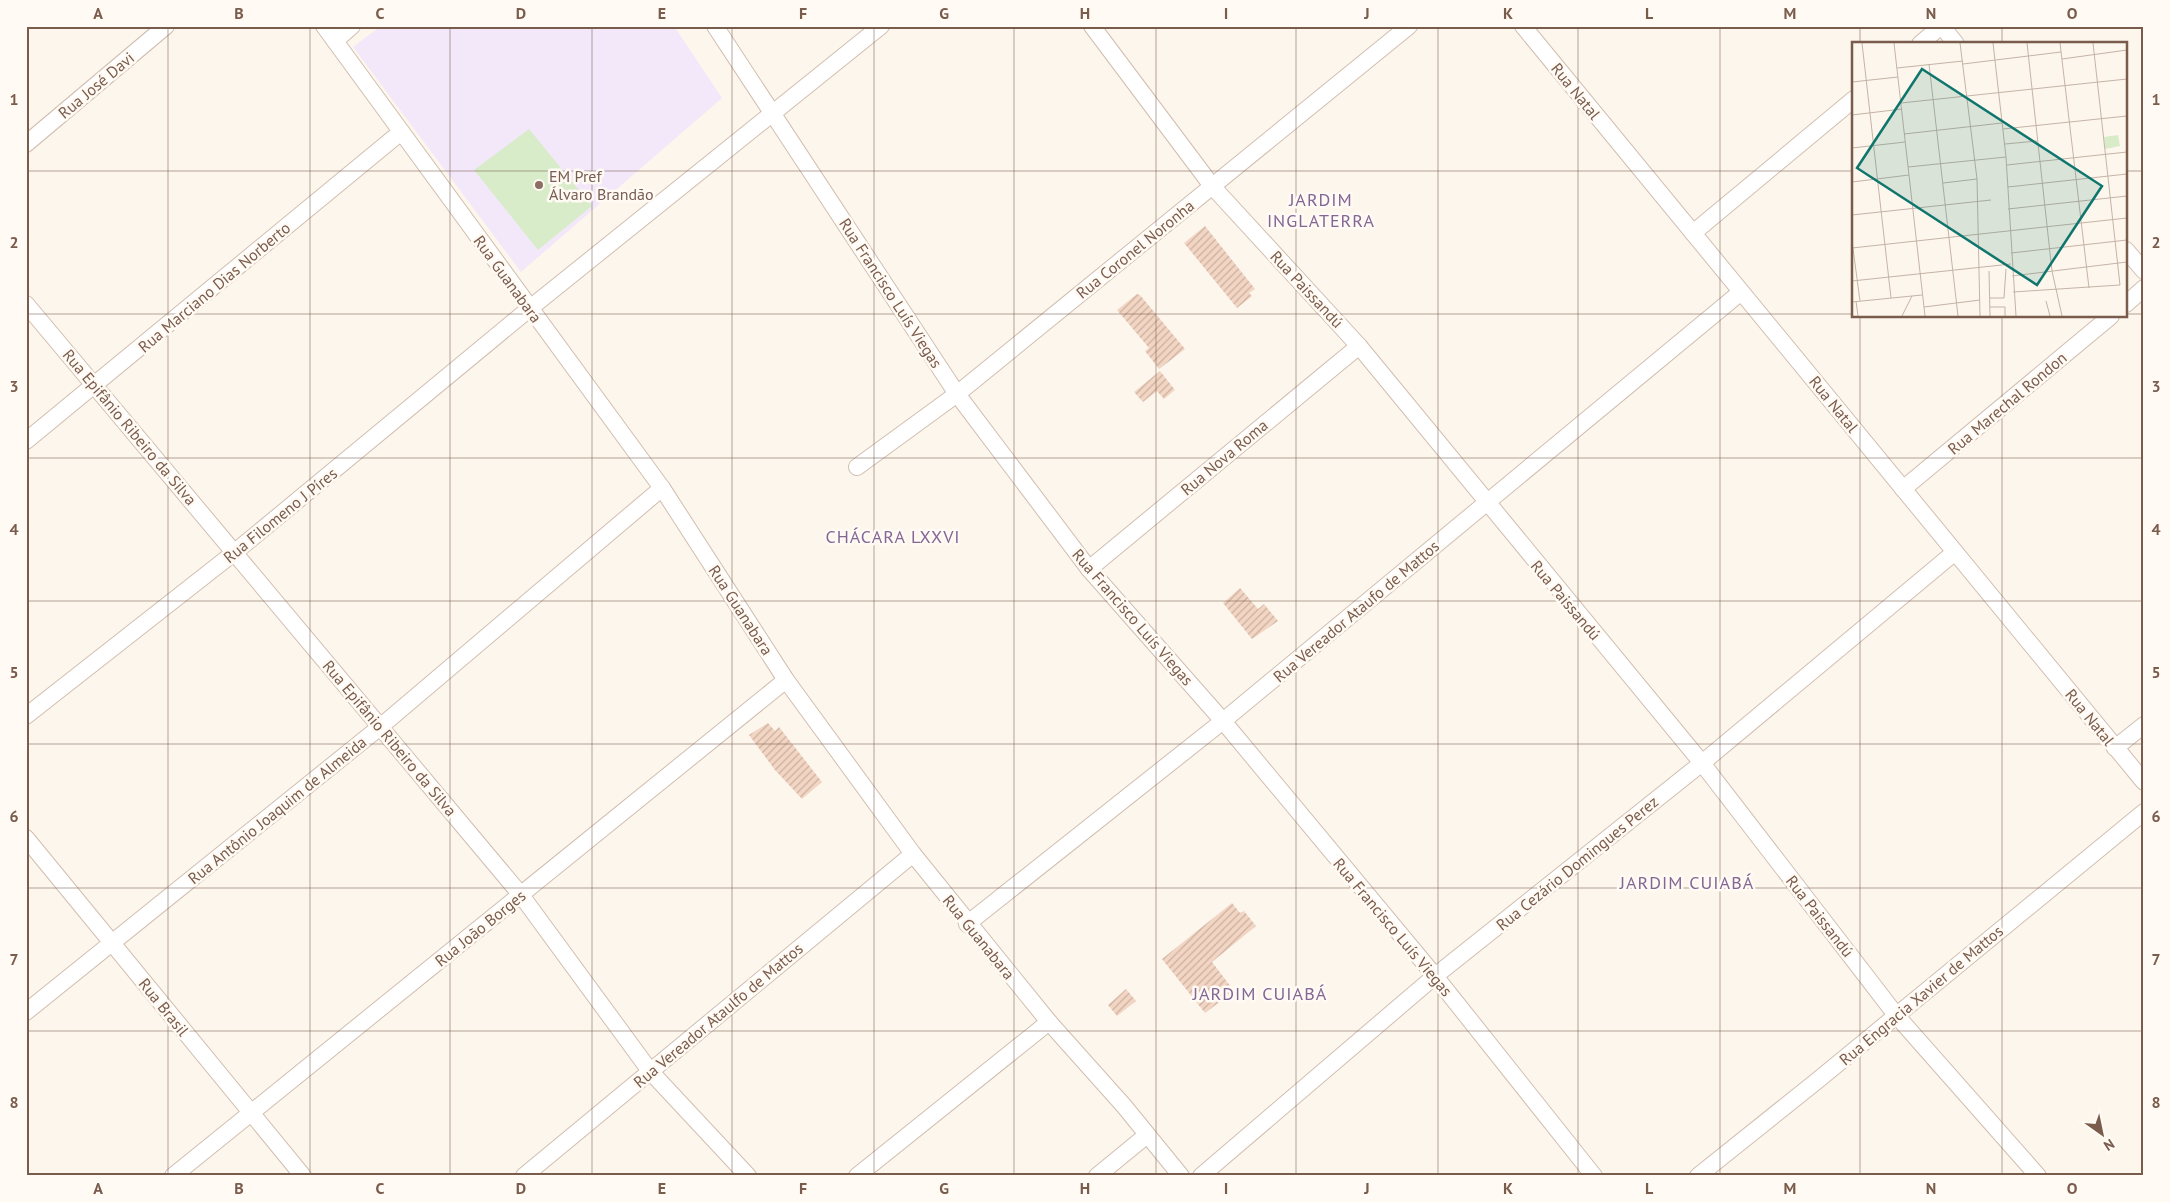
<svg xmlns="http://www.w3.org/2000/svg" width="2170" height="1202" font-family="'PT Sans',sans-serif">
	<defs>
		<pattern id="building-hatch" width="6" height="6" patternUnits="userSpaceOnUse" patternTransform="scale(1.25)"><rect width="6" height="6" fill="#f3d5c3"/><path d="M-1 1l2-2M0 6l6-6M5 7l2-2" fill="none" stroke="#cab0a1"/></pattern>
	</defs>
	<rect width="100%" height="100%" fill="#fdf6ec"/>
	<polygon fill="#f3e8fa" points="381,26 674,26 722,98 521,272 353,47"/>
	<polygon fill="#d8ecc9" points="529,129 592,206 538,250 474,170"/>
	<g fill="url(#building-hatch)">
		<polygon points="1205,226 1255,289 1249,293 1252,296 1237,308 1184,243"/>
		<polygon points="1137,294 1140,295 1185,349 1159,369 1145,351 1149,348 1117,310"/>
		<polygon points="1160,371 1175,390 1164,399 1157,391 1143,402 1134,392"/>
		<polygon points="1240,588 1258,609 1264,604 1278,621 1252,639 1223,603"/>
		<polygon points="768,723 775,731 779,727 822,782 802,799 775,770 749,735"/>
		<polygon points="1232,903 1240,913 1244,911 1256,926 1212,962 1234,991 1205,1013 1162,959"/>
		<polygon points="1126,989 1136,1001 1117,1016 1108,1005"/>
	</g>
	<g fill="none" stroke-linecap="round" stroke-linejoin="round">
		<defs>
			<g id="minor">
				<polyline points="324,26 662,488 786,680 913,854 1049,1022 1124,1106 1181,1176"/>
				<polyline points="715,26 957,394 1089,569 1223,721 1435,976 1594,1176"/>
				<polyline points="1092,26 1212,186 1359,346 1702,763 1896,1015 2038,1176"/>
				<polyline points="1523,26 2144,782"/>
				<polyline points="1942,26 1956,44"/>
				<polyline points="335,41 352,26"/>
				<polyline points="1920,44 1941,26"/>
				<polyline points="26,144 166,26"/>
				<polyline points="1693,233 1854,99"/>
				<polyline points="2126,250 2144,271"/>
				<polyline points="26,304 521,895 650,1071 748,1176"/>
				<polyline points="2126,304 2144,288"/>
				<polyline points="26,441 401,132"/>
				<polyline points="857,467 957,394 1409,26"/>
				<polyline points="1903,489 2111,316"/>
				<polyline points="1089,569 1359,346"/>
				<polyline points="26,716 235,552 529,309 881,26"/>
				<polyline points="2115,748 2144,725"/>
				<polyline points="26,838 303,1176"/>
				<polyline points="967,924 1223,721 1741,292"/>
				<polyline points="26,1012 380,727 662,488"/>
				<polyline points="173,1176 786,680"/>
				<polyline points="524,1176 913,854"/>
				<polyline points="857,1176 1049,1022"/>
				<polyline points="1097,1176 1147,1135"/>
				<polyline points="1201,1176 1435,976 1702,763 1955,552"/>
				<polyline points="1698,1176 1818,1080 2144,812"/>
			</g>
		</defs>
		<use href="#minor" stroke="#d1beb0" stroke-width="18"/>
		<use href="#minor" stroke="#fff" stroke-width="16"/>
	</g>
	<path fill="none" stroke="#7a5c4d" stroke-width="1" stroke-opacity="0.55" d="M168 26V1176M310 26V1176M450 26V1176M592 26V1176M732 26V1176M874 26V1176M1014 26V1176M1156 26V1176M1296 26V1176M1438 26V1176M1578 26V1176M1720 26V1176M1860 26V44M2002 26V44M26 171H1854M2126 171H2144M26 314H1854M2126 314H2144M1860 316V1176M2002 316V1176M26 458H2144M26 601H2144M26 744H2144M26 888H2144M26 1031H2144"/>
	<circle fill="#8d6e63" stroke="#fffaf3" stroke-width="2" cx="539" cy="185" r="5"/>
	<g text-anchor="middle" stroke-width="5" stroke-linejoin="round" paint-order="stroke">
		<g font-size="16" fill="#7a5c4d" stroke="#fffaf3">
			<text transform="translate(96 85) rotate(-40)" y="6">Rua José Davi</text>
			<text transform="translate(1576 91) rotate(51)" y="6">Rua Natal</text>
			<text transform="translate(1135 249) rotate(-39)" y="6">Rua Coronel Noronha</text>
			<text transform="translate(508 279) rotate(54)" y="6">Rua Guanabara</text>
			<text transform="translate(214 287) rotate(-40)" y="6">Rua Marciano Dias Norberto</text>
			<text transform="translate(1307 289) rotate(47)" y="6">Rua Paissandú</text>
			<text transform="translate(891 293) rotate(57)" y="6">Rua Francisco Luís Viegas</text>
			<text transform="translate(2007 403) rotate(-40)" y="6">Rua Marechal Rondon</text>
			<text transform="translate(1834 404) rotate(51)" y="6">Rua Natal</text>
			<text transform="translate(130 427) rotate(50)" y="6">Rua Epifânio Ribeiro da Silva</text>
			<text transform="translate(1224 457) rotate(-40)" y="6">Rua Nova Roma</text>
			<text transform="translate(280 515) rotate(-39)" y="6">Rua Filomeno J Píres</text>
			<text transform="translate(1566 600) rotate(50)" y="6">Rua Paissandú</text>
			<text transform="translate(741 610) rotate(57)" y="6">Rua Guanabara</text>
			<text transform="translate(1356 611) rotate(-40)" y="6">Rua Vereador Ataufo de Mattos</text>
			<text transform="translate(1133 617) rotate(49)" y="6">Rua Francisco Luís Viegas</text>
			<text transform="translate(2090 717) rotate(51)" y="6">Rua Natal</text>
			<text transform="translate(390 738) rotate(50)" y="6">Rua Epifânio Ribeiro da Silva</text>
			<text transform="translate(277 810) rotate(-39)" y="6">Rua Antônio Joaquim de Almeida</text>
			<text transform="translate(1577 863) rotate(-39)" y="6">Rua Cezário Domingues Perez</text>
			<text transform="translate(1820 916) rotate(52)" y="6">Rua Paissandú</text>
			<text transform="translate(1393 927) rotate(50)" y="6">Rua Francisco Luís Viegas</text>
			<text transform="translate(480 928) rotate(-39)" y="6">Rua João Borges</text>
			<text transform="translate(979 937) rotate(51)" y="6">Rua Guanabara</text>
			<text transform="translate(1921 995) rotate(-40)" y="6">Rua Engracia Xavier de Mattos</text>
			<text transform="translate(164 1007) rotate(51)" y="6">Rua Brasil</text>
			<text transform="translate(718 1015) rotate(-40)" y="6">Rua Vereador Ataulfo de Mattos</text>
		</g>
		<g font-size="16" fill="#785e54" stroke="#fffaf3" text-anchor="start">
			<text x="549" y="182">EM Pref<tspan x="549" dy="18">Álvaro Brandão</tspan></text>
		</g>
		<g font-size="18" letter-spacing="1" fill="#846695" stroke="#fffaf3">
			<text x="1321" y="206">JARDIM<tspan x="1321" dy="21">INGLATERRA</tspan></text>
			<text x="893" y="543">CHÁCARA LXXVI</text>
			<text x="1687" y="889">JARDIM CUIABÁ</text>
			<text x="1260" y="1000">JARDIM CUIABÁ</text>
		</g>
	</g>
	<g transform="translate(1852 42)">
		<rect width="275" height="275" fill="#fdf6ec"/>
		<path d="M266 93 268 104 253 107 252 95Z" fill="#d8ecc9"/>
		<path fill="none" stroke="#c5b3a7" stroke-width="1" d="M10 1 39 256M42 1 73 274M108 1 125 137 128 274M141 1 154 115 164 274M175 1 200 229 210 274M208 1 237 246M210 17 275 8M77 22 106 274M111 22 209 10M45 26 111 19M0 40 46 35M49 61 275 37M0 73 50 67M151 87 275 74M52 92 150 81M153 102 185 99M0 106 53 100M155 123 275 110M56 125 154 115M0 140 57 133M91 141 125 137M156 145 275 132M156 167 275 154M0 173 139 158M0 199 8 259M0 206 275 176M159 211 275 198M137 229 138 274M160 234 275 220M0 239 159 222M161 250 268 243 241 1M138 256H152L154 227M4 259 6 274M194 259 198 274M0 260 70 253M72 265 128 258M138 265H153V274M50 274 60 254"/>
		<path fill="#0f766e" fill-opacity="0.15" stroke="#0f766e" stroke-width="2.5" d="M70 27 250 144 185 243 5 126Z"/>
		<rect width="275" height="275" fill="none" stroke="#7a5c4d" stroke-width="2.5"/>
	</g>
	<rect width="2170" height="1202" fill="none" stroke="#fffaf3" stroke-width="55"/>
	<g transform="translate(2102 1134) rotate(147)" stroke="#fffaf3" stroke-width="4" paint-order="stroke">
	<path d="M0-4L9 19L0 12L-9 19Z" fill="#7a5c4d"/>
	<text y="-8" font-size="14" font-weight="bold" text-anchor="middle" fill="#7a5c4d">N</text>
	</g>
	<rect x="28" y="28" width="2114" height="1146" fill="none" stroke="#7a5c4d" stroke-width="2"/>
	<g font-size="16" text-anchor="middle" font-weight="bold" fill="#7a5c4d">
		<text x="98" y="19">A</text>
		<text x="239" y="19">B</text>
		<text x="380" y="19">C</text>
		<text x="521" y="19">D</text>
		<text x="662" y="19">E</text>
		<text x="803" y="19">F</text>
		<text x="944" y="19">G</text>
		<text x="1085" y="19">H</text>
		<text x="1226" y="19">I</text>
		<text x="1367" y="19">J</text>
		<text x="1508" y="19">K</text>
		<text x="1649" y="19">L</text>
		<text x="1790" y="19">M</text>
		<text x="1931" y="19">N</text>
		<text x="2072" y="19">O</text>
		<text x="14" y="105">1</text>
		<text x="2156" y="105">1</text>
		<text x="14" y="248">2</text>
		<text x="2156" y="248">2</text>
		<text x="14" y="392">3</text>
		<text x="2156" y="392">3</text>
		<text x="14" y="535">4</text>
		<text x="2156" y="535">4</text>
		<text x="14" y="678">5</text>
		<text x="2156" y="678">5</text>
		<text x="14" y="822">6</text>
		<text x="2156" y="822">6</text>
		<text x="14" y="965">7</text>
		<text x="2156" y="965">7</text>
		<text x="14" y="1108">8</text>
		<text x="2156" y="1108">8</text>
		<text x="98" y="1194">A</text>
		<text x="239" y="1194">B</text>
		<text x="380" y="1194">C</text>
		<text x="521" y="1194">D</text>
		<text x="662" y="1194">E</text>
		<text x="803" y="1194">F</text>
		<text x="944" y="1194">G</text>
		<text x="1085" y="1194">H</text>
		<text x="1226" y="1194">I</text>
		<text x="1367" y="1194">J</text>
		<text x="1508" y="1194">K</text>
		<text x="1649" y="1194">L</text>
		<text x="1790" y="1194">M</text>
		<text x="1931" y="1194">N</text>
		<text x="2072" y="1194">O</text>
	</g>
</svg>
